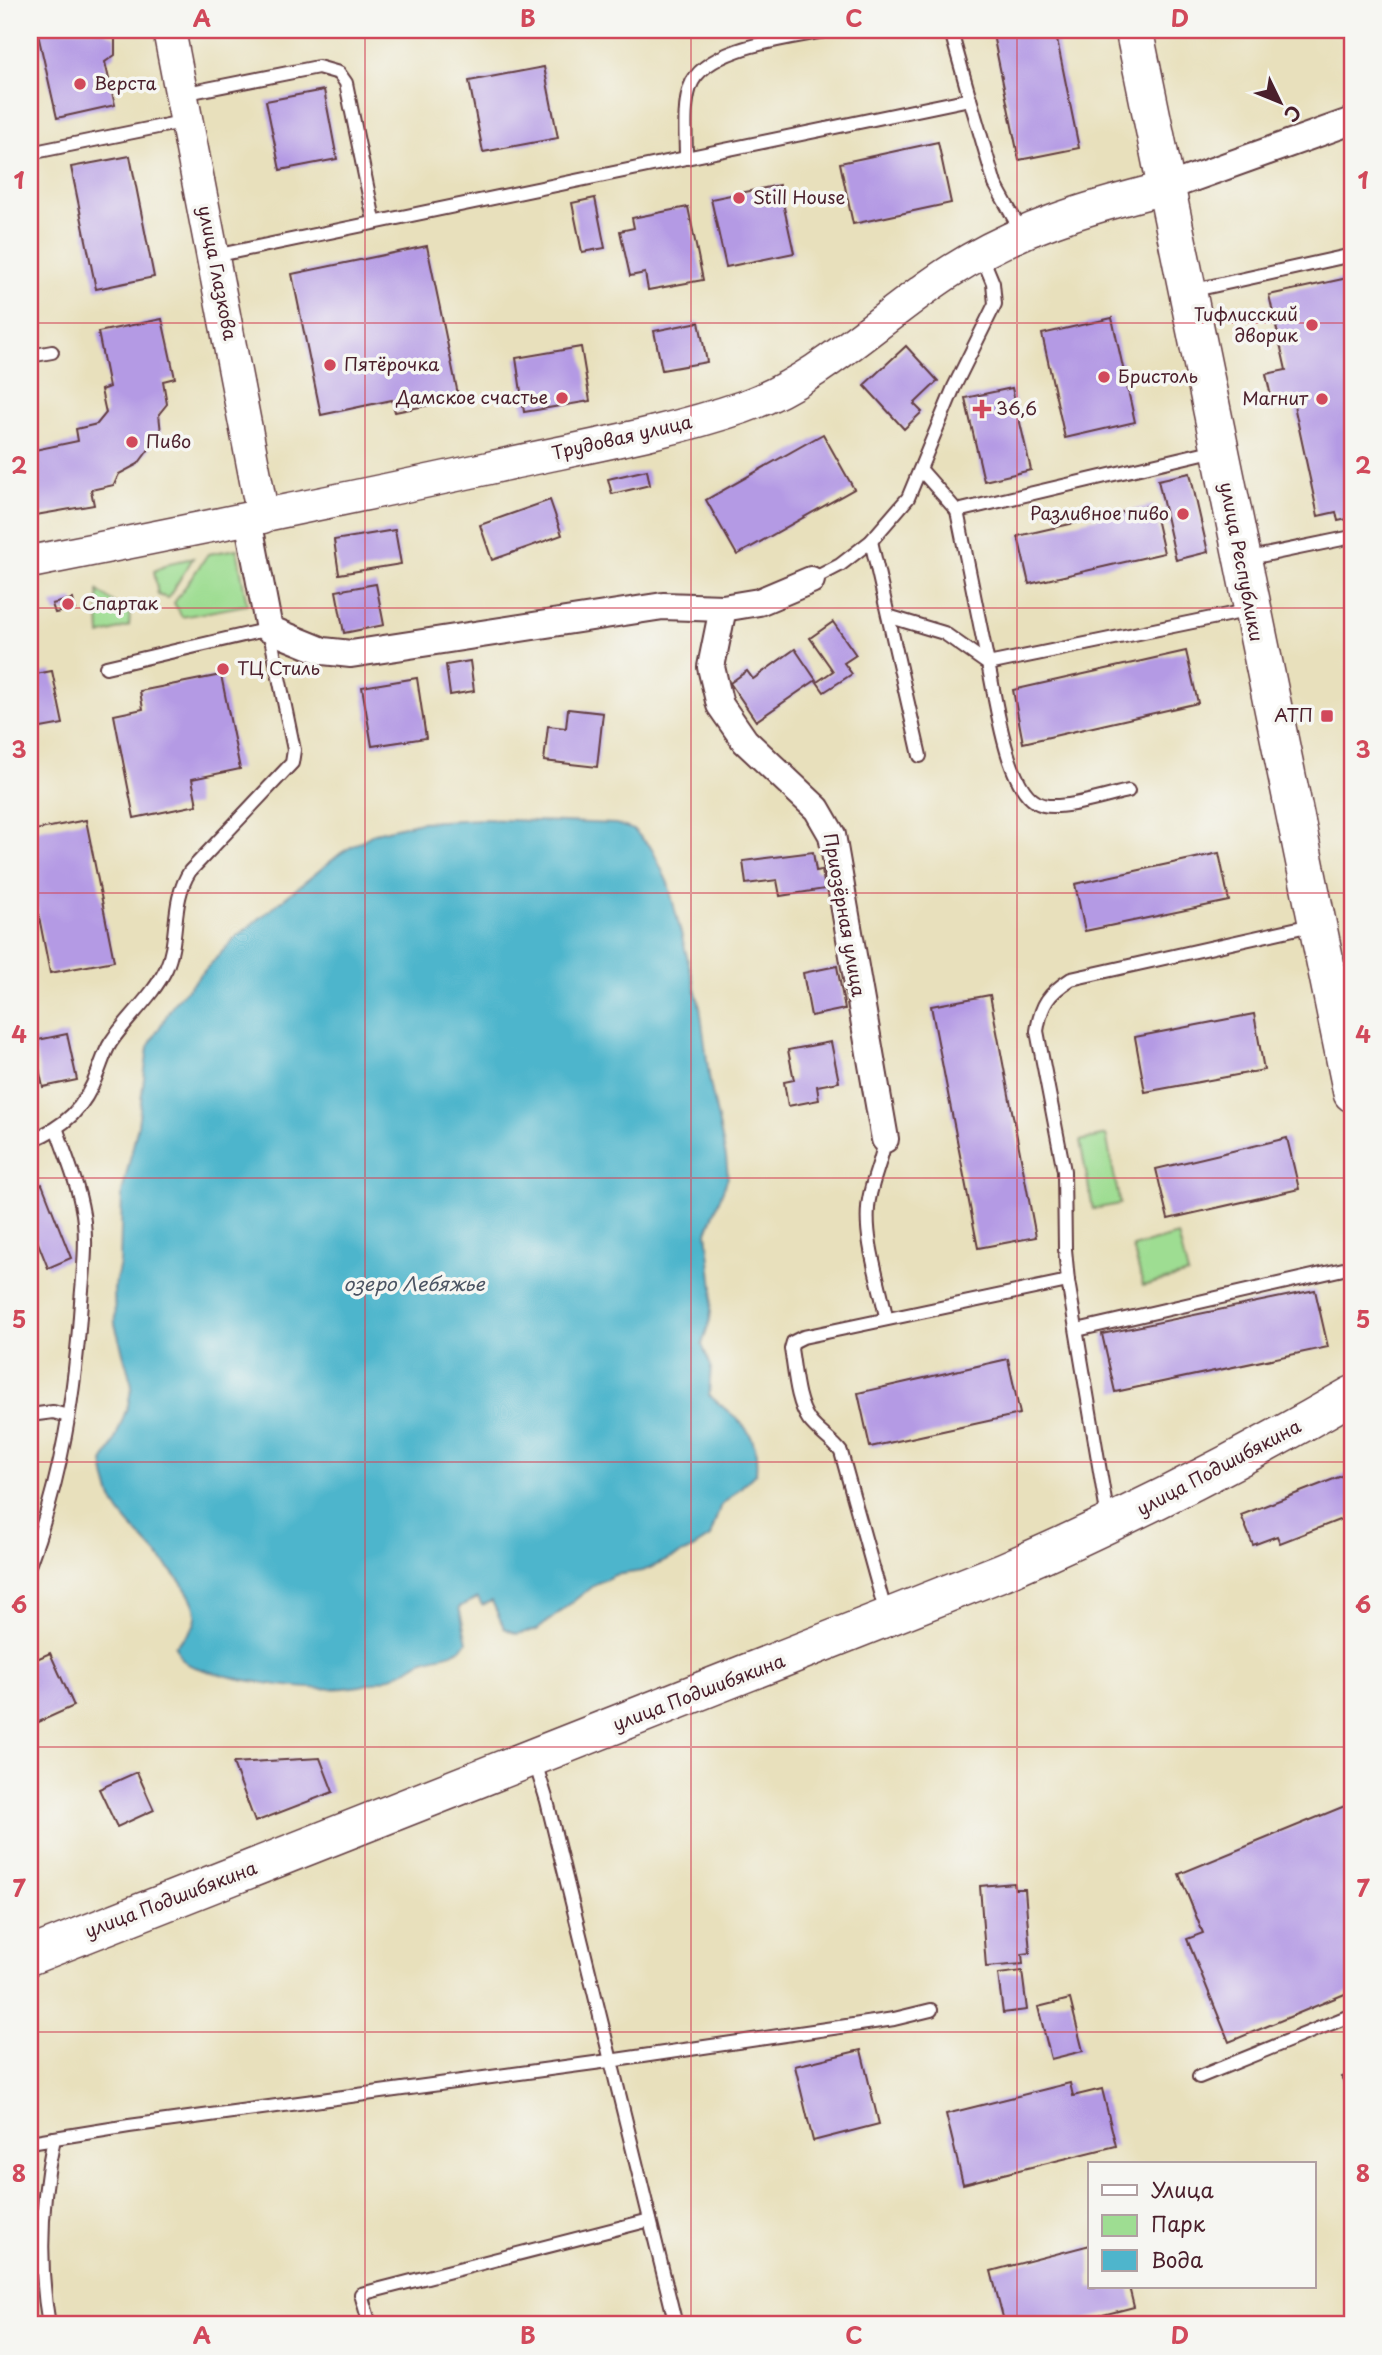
<svg xmlns="http://www.w3.org/2000/svg" width="1382" height="2355" font-family="'Playpen Sans',sans-serif">
	<rect width="100%" height="100%" fill="#f6f6f2"/>
	<filter id="ink" filterUnits="userSpaceOnUse"><feTurbulence type="fractalNoise" baseFrequency=".0143" numOctaves="2"/><feDisplacementMap in="SourceGraphic" scale="14" xChannelSelector="R" yChannelSelector="G"/><feConvolveMatrix kernelMatrix="1 2 1 2 8 2 1 2 1" color-interpolation-filters="sRGB"/></filter>
	<filter id="wash" filterUnits="userSpaceOnUse"><feTurbulence type="fractalNoise" baseFrequency=".00686" numOctaves="4" result="noise"/><feDisplacementMap in="SourceGraphic" scale="28" xChannelSelector="R" yChannelSelector="G"/><feGaussianBlur stdDeviation="1.57" result="paint"/><feColorMatrix in="noise" values="0 0 0 0 0 0 0 0 0 0 0 0 0 0 0 0 0 1.4 0 .05"/><feComposite in="paint" operator="in"/></filter>
	<g filter="url(#wash)">
		<rect width="100%" height="100%" fill="#e8e0bc"/>
		<g fill="#9edd92" stroke="#747e5e" stroke-width="2">
			<polygon points="237,549 247,605 182,617 174,603 208,554"/>
			<polygon points="193,558 168,598 158,595 154,571 170,563"/>
			<polygon points="98,591 130,614 129,626 100,635"/>
			<polygon points="1106,1135 1120,1204 1093,1209 1080,1141"/>
			<polygon points="1178,1235 1188,1274 1143,1286 1133,1247"/>
		</g>
		<path fill="#4eb5cc" stroke="#4c6a7c" stroke-width="2" d="M482 819 616 824 634 830 652 849 668 883 700 1007 710 1083 726 1157 728 1177 707 1232 713 1288 710 1320 702 1345 711 1366 709 1395C739 1422 760 1429 756 1473L720 1507 710 1537 688 1551 643 1571 615 1575 595 1584 537 1630 516 1634 504 1628 492 1601 482 1605 478 1598 459 1607 467 1642C455 1657 440 1654 424 1660 417 1662 412 1667 406 1670 392 1678 375 1683 360 1686 316 1694 234 1681 192 1666 183 1663 179 1654 175 1646 184 1638 196 1629 196 1616 197 1586 134 1536 117 1508 108 1494 105 1477 103 1462L112 1447 128 1405 132 1385 115 1324 114 1289 120 1263 122 1193 138 1125 148 1047 174 1003 235 938 341 853 375 833 421 822Z"/>
		<g id="blocks">
			<g fill="#b49ae4">
				<polygon points="37,30 101,30 115,37 115,55 105,62 115,105 57,118"/>
				<polygon points="992,30 1055,30 1079,148 1019,160"/>
				<polygon points="544,67 558,138 483,152 469,81"/>
				<polygon points="324,90 337,159 280,170 266,101"/>
				<polygon points="938,142 951,203 853,224 840,163"/>
				<polygon points="130,156 154,277 96,289 71,167"/>
				<polygon points="779,185 794,253 726,267 711,199"/>
				<polygon points="595,198 605,248 582,252 572,203"/>
				<polygon points="688,207 703,280 648,290 645,273 630,276 620,231 634,228 632,218"/>
				<polygon points="427,246 459,399 395,412 392,400 321,415 292,274"/>
				<polygon points="1352,277 1352,518 1338,521 1336,512 1318,516 1292,396 1272,401 1266,374 1286,370 1269,295"/>
				<polygon points="1112,318 1135,422 1065,438 1042,334"/>
				<polygon points="162,319 175,378 163,381 167,404 159,414 161,433 138,464 119,474 114,485 91,490 94,505 30,516 30,451 78,441 76,429 97,424 106,413 101,390 109,387 98,332"/>
				<polygon points="699,322 707,362 662,370 654,331"/>
				<polygon points="906,346 938,381 914,404 922,412 904,429 864,385"/>
				<polygon points="581,347 590,401 524,412 516,358"/>
				<polygon points="1012,388 1031,470 984,481 965,398"/>
				<polygon points="823,434 854,489 737,555 706,500"/>
				<polygon points="647,470 650,485 612,494 608,479"/>
				<polygon points="1190,473 1208,552 1176,560 1158,480"/>
				<polygon points="550,500 562,535 492,560 480,525"/>
				<polygon points="1153,505 1164,553 1029,584 1018,536"/>
				<polygon points="395,530 401,564 339,574 334,540"/>
				<polygon points="376,584 384,625 344,633 336,591"/>
				<polygon points="73,599 75,609 55,613 52,604"/>
				<polygon points="833,622 856,655 844,663 852,674 824,692 817,682 833,671 810,638"/>
				<polygon points="795,649 816,680 756,721 730,683 747,671 753,679"/>
				<polygon points="1186,651 1198,703 1023,743 1013,690"/>
				<polygon points="470,661 474,691 450,695 446,665"/>
				<polygon points="52,671 63,724 30,730 30,675"/>
				<polygon points="221,675 240,769 192,779 197,805 134,818 114,715 143,709 140,691"/>
				<polygon points="417,678 426,738 372,746 362,687"/>
				<polygon points="568,709 603,713 597,767 544,761 548,726 566,728"/>
				<polygon points="86,820 114,961 50,973 30,871 30,831"/>
				<polygon points="813,852 816,871 822,870 825,889 780,896 777,880 746,884 743,861"/>
				<polygon points="1219,853 1229,901 1085,931 1075,884"/>
				<polygon points="837,966 845,1009 811,1016 803,973"/>
				<polygon points="990,995 1036,1237 978,1248 931,1006"/>
				<polygon points="1254,1014 1264,1070 1145,1092 1135,1037"/>
				<polygon points="67,1034 77,1080 43,1087 33,1041"/>
				<polygon points="831,1042 839,1082 817,1086 819,1100 788,1106 784,1082 794,1080 788,1050"/>
				<polygon points="1287,1138 1299,1189 1168,1219 1156,1169"/>
				<polygon points="42,1184 71,1258 48,1268 36,1238 32,1240 30,1235 30,1189"/>
				<polygon points="1315,1290 1328,1347 1115,1392 1102,1334"/>
				<polygon points="1008,1359 1020,1414 870,1447 858,1393"/>
				<polygon points="1352,1472 1352,1515 1280,1543 1277,1536 1253,1545 1241,1515"/>
				<polygon points="50,1653 74,1706 30,1726 30,1662"/>
				<polygon points="320,1758 333,1792 255,1822 233,1763"/>
				<polygon points="137,1772 154,1810 117,1827 99,1789"/>
				<polygon points="1352,1803 1352,1991 1229,2042 1187,1939 1203,1933 1179,1874"/>
				<polygon points="1014,1883 1015,1889 1025,1889 1030,1953 1022,1954 1023,1964 986,1967 980,1886"/>
				<polygon points="1022,1971 1027,2010 1003,2013 998,1974"/>
				<polygon points="1070,1999 1083,2051 1051,2059 1038,2007"/>
				<polygon points="861,2050 879,2124 813,2141 795,2066"/>
				<polygon points="1352,2073 1352,2100 1342,2077"/>
				<polygon points="1070,2083 1073,2096 1102,2089 1116,2146 963,2184 946,2114"/>
				<polygon points="1090,2245 1090,2287 1129,2287 1134,2307 1064,2325 1005,2325 991,2271"/>
			</g>
		</g>
	</g>
	<g filter="url(#ink)">
		<use href="#blocks" fill-opacity="0" stroke="#623c41" stroke-width="2"/>
		<g fill="none" stroke-linecap="round" stroke-linejoin="round">
			<defs>
				<g id="service">
					<polyline points="948,30 952,35 970,99"/>
					<polyline points="182,94 318,67 339,73 346,83 374,220"/>
					<polyline points="30,153 187,121"/>
					<path d="M686 158C686 135 683 109 690 87 704 46 793 38 830 30"/>
					<polyline points="214,256 970,99 995,184 1021,231"/>
					<polyline points="1190,291 1352,255"/>
					<polyline points="30,356 52,352"/>
					<polyline points="921,470 957,511 988,664 1251,610"/>
					<polyline points="957,511 1216,450"/>
					<polyline points="871,541 920,756"/>
					<polyline points="1245,559 1352,537"/>
					<polyline points="811,580 840,565 871,541 908,498 954,387 995,304 993,283 981,254"/>
					<path d="M891 617 944 633 988 664C996 697 1006 796 1043 805 1064 810 1106 796 1128 791"/>
					<path d="M885 1139C882 1163 869 1185 868 1208 865 1243 880 1283 886 1317"/>
					<path d="M30 1141C66 1126 84 1109 98 1072 102 1062 105 1051 111 1042 127 1018 153 996 166 969 180 937 170 902 190 871L292 763 294 750 269 629 106 667"/>
					<polyline points="1077,1330 1352,1267"/>
					<polyline points="30,1415 53,1412 68,1416"/>
					<path d="M1108 1519 1068 1281 1065 1249 1064 1171 1037 1031C1041 1004 1049 993 1071 979L1316 924"/>
					<path d="M30 1563C62 1476 75 1394 81 1302 83 1276 87 1248 84 1222 81 1191 67 1160 57 1130"/>
					<path d="M886 1614 841 1452C832 1440 818 1432 809 1420 796 1401 795 1371 791 1349L793 1342 803 1337 1068 1281"/>
					<polyline points="534,1759 547,1801 676,2325"/>
					<polyline points="1199,2077 1352,2015"/>
					<polyline points="30,2142 129,2126 609,2061 894,2019 931,2010"/>
					<path d="M49 2325C38 2263 41 2200 54 2138"/>
					<polyline points="370,2325 361,2294 650,2220"/>
				</g>
				<g id="minor">
					<polyline points="1165,188 1352,121"/>
					<polyline points="248,519 269,629 323,651 351,654 663,606 723,608 759,602 811,580"/>
					<polyline points="723,608 711,667 720,705 745,741 817,809 832,835 885,1139"/>
				</g>
				<g id="tertiary">
					<polyline points="169,30 263,517"/>
					<path d="M30 562C183 532 336 501 489 468 573 449 661 435 743 407 822 379 882 315 951 271 1020 227 1087 208 1165 188"/>
				</g>
				<g id="secondary">
					<polyline points="1134,30 1352,1093"/>
					<path d="M30 1956 1002 1572C1123 1520 1238 1461 1352 1395"/>
				</g>
			</defs>
			<use href="#service" stroke="#623c41" stroke-width="16"/>
			<use href="#minor" stroke="#623c41" stroke-width="30"/>
			<use href="#tertiary" stroke="#623c41" stroke-width="35"/>
			<use href="#secondary" stroke="#623c41" stroke-width="40"/>
			<use href="#service" stroke="#fff" stroke-width="12"/>
			<use href="#minor" stroke="#fff" stroke-width="26"/>
			<use href="#tertiary" stroke="#fff" stroke-width="32"/>
			<use href="#secondary" stroke="#fff" stroke-width="37"/>
		</g>
	</g>
	<path fill="none" stroke="#d1495b" stroke-width="2" stroke-opacity="0.55" d="M365 30V2325M691 30V2325M1017 30V2325M30 323H1352M30 608H1352M30 893H1352M30 1178H1352M30 1462H1352M30 1747H1352M30 2032H1352"/>
	<g fill="#d1495b" stroke="#f6f6f2" stroke-width="2.5">
		<circle cx="80" cy="84" r="7"/>
		<circle cx="739" cy="198" r="7"/>
		<circle cx="1312" cy="325" r="7"/>
		<circle cx="330" cy="365" r="7"/>
		<circle cx="1104" cy="377" r="7"/>
		<circle cx="562" cy="398" r="7"/>
		<circle cx="1322" cy="399" r="7"/>
		<path d="M978.5 398.5h7v7h7v7h-7v7h-7v-7h-7v-7h7z"/>
		<circle cx="132" cy="442" r="7"/>
		<circle cx="1183" cy="514" r="7"/>
		<circle cx="68" cy="604" r="7"/>
		<circle cx="223" cy="669" r="7"/>
		<rect x="1320" y="709" width="14" height="14" rx="3.5"/>
	</g>
	<g text-anchor="middle" stroke-width="7" stroke-linejoin="round" paint-order="stroke">
		<g font-size="18" fill="#4a1f2b" stroke="#f6f6f2" text-anchor="start">
			<text x="94" y="90">Верста</text>
			<text x="753" y="204">Still House</text>
			<text x="1298" y="321" text-anchor="end">Тифлисский<tspan x="1298" dy="21">дворик</tspan></text>
			<text x="344" y="371">Пятёрочка</text>
			<text x="1118" y="383">Бристоль</text>
			<text x="548" y="404" text-anchor="end">Дамское счастье</text>
			<text x="1308" y="405" text-anchor="end">Магнит</text>
			<text x="996" y="415">36,6</text>
			<text x="146" y="448">Пиво</text>
			<text x="1169" y="520" text-anchor="end">Разливное пиво</text>
			<text x="82" y="610">Спартак</text>
			<text x="237" y="675">ТЦ Стиль</text>
			<text x="1313" y="722" text-anchor="end">АТП</text>
		</g>
		<g font-size="18" fill="#4a1f2b" stroke="#f6f6f2">
			<text transform="translate(217 273) rotate(79)" y="6">улица Глазкова</text>
			<text transform="translate(622 438) rotate(-13)" y="6">Трудовая улица</text>
			<text transform="translate(1241 562) rotate(79)" y="6">улица Республики</text>
			<text transform="translate(844 915) rotate(80)" y="6">Приозёрная улица</text>
			<text transform="translate(1219 1468) rotate(-28)" y="6">улица Подшибякина</text>
			<text transform="translate(699 1693) rotate(-21)" y="6">улица Подшибякина</text>
			<text transform="translate(171 1900) rotate(-21)" y="6">улица Подшибякина</text>
		</g>
		<g font-size="19" font-style="italic" fill="#4b5463" stroke="#f6f6f2">
			<text x="414" y="1291">озеро Лебяжье</text>
		</g>
	</g>
	<rect width="1382" height="2355" fill="none" stroke="#f6f6f2" stroke-width="77"/>
	<rect x="1088" y="2162" width="228" height="126" fill="#f6f6f2" stroke="#b1a0a2" stroke-width="2"/>
	<rect x="1102" y="2185" width="35" height="10" fill="#ffffff" stroke="#b1a0a2" stroke-width="2"/>
	<text x="1151" y="2198" font-size="21" fill="#4a1f2b">Улица</text>
	<rect x="1102" y="2215" width="35" height="21" fill="#9edd92" stroke="#b1a0a2" stroke-width="2"/>
	<text x="1151" y="2232" font-size="21" fill="#4a1f2b">Парк</text>
	<rect x="1102" y="2250" width="35" height="21" fill="#4eb5cc" stroke="#b1a0a2" stroke-width="2"/>
	<text x="1151" y="2268" font-size="21" fill="#4a1f2b">Вода</text>
	<g transform="translate(1280 102) rotate(133)" stroke="#f6f6f2" stroke-width="5" paint-order="stroke">
	<path d="M0-5L12 26L0 18L-12 26Z" fill="#4a1f2b"/>
	<text y="-10" font-size="19" font-weight="bold" text-anchor="middle" fill="#4a1f2b">С</text>
	</g>
	<rect x="38" y="38" width="1306" height="2278" fill="none" stroke="#d1495b" stroke-width="2.5"/>
	<g font-size="23" text-anchor="middle" font-weight="bold" fill="#d1495b">
		<text x="202" y="27">A</text>
		<text x="528" y="27">B</text>
		<text x="854" y="27">C</text>
		<text x="1180" y="27">D</text>
		<text x="19" y="189">1</text>
		<text x="1363" y="189">1</text>
		<text x="19" y="474">2</text>
		<text x="1363" y="474">2</text>
		<text x="19" y="758">3</text>
		<text x="1363" y="758">3</text>
		<text x="19" y="1043">4</text>
		<text x="1363" y="1043">4</text>
		<text x="19" y="1328">5</text>
		<text x="1363" y="1328">5</text>
		<text x="19" y="1613">6</text>
		<text x="1363" y="1613">6</text>
		<text x="19" y="1897">7</text>
		<text x="1363" y="1897">7</text>
		<text x="19" y="2182">8</text>
		<text x="1363" y="2182">8</text>
		<text x="202" y="2344">A</text>
		<text x="528" y="2344">B</text>
		<text x="854" y="2344">C</text>
		<text x="1180" y="2344">D</text>
	</g>
</svg>
